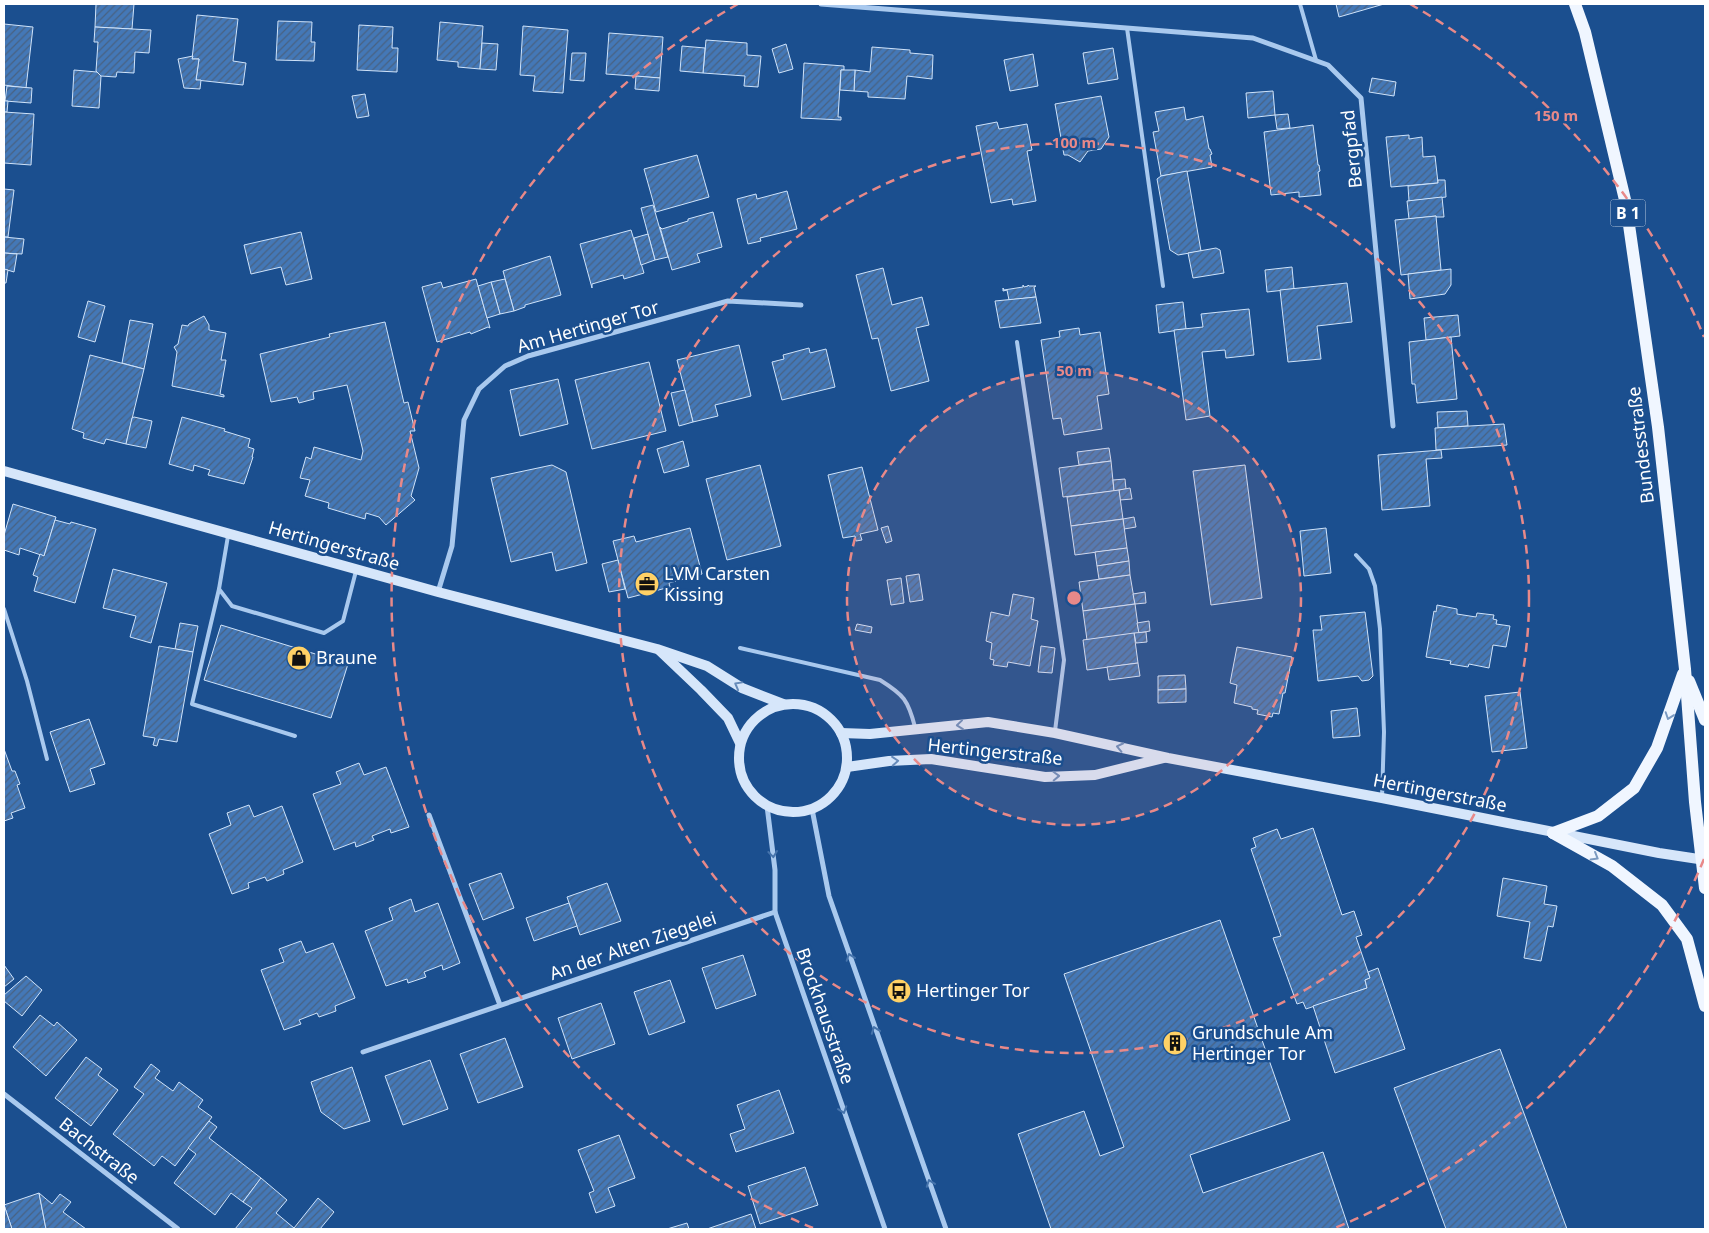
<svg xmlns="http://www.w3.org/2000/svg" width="1709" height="1233" font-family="'Noto Sans',sans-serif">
	<defs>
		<pattern id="building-hatch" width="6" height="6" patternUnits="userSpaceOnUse" patternTransform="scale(1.25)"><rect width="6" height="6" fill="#4478b7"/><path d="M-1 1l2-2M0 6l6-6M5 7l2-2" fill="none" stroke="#486282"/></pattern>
	</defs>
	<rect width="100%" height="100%" fill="#1b4f8f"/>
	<g fill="url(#building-hatch)" stroke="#cfe3fa">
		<polygon points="96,4 134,4 132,29 95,27"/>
		<polygon points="1336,4 1384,4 1339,17"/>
		<polygon points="197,15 238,19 233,61 246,63 243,85 196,80 199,59 192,59"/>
		<polygon points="278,21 312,22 311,42 315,42 314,61 276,60"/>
		<polygon points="440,22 483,26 480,69 458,67 458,62 437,60"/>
		<polygon points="4,24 33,27 26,88 4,85"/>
		<polygon points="359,25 393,27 392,48 398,48 397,72 357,70"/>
		<polygon points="523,26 568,30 563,93 533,91 535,76 520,75"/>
		<polygon points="95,27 151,30 149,53 135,52 134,73 117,72 116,77 101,76 96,71 98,42 94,42"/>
		<polygon points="609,33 663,37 660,78 606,74"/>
		<polygon points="706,40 747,43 747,55 761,56 758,87 744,86 745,76 703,73"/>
		<polygon points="482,43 498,44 496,70 480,69"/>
		<polygon points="786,44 793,69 779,73 772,49"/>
		<polygon points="682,46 705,48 703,73 680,71"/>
		<polygon points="872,47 910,50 910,53 933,55 932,79 907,76 905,99 868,97 868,92 854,91 855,70 870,72"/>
		<polygon points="1113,48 1118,79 1088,84 1083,53"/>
		<polygon points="572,53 586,53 584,81 570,80"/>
		<polygon points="1033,54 1038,86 1010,91 1004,60"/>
		<polygon points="193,56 192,59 199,59 196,80 201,80 200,89 184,88 178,59"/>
		<polygon points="804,63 844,66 844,70 841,70 838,117 841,117 841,120 801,118"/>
		<polygon points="74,70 97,72 101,76 99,108 72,106"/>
		<polygon points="841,70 855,70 854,91 840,90"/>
		<polygon points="636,76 660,78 659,91 635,89"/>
		<polygon points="1372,78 1396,82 1394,96 1369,92"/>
		<polygon points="7,86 32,88 31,103 5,101"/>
		<polygon points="1273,91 1275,115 1248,118 1246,93"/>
		<polygon points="365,94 369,116 357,118 352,96"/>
		<polygon points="1101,96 1109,137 1101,149 1088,151 1080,162 1068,155 1064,155 1055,104"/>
		<polygon points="4,101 8,101 7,112 4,112"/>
		<polygon points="1184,107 1186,120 1203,116 1209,149 1210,149 1212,154 1210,155 1212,167 1161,176 1153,132 1159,131 1155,112"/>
		<polygon points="4,112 34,114 31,165 4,163"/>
		<polygon points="1288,114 1290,128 1277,129 1275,115"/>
		<polygon points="997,122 999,129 1027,124 1032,150 1027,151 1036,201 1013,205 1012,199 991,203 976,126"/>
		<polygon points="1313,125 1318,165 1319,165 1320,171 1318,172 1321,195 1299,197 1299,192 1271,195 1264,132"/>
		<polygon points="1409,135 1409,139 1422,137 1423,157 1435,156 1438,183 1391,187 1386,137"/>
		<polygon points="697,155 709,197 656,212 644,169"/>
		<polygon points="1187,171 1201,251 1178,255 1170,250 1157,179 1161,176"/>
		<polygon points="1438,180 1445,180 1446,197 1409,201 1408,186 1438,183"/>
		<polygon points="4,189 14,190 8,237 4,237"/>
		<polygon points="787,191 797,229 760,238 761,241 748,244 737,199 756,194 757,199"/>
		<polygon points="1442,197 1444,217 1436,217 1436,216 1409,219 1407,201"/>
		<polygon points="653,205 668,257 655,260 641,208"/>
		<polygon points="713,212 722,247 697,254 700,262 672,270 660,227 662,229 688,221 688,219"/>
		<polygon points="1436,216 1441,270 1401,275 1395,220"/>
		<polygon points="631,230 644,273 624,279 623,275 592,284 592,288 580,244"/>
		<polygon points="301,232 312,279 286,285 281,267 251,274 244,245"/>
		<polygon points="648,234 655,260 641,265 634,238"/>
		<polygon points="4,237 24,239 22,254 4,253"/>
		<polygon points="1216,248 1220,250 1224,273 1193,278 1188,253"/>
		<polygon points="4,253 17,254 14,272 4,269"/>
		<polygon points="550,256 561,295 525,305 525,307 514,311 503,271"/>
		<polygon points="1292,267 1294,289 1267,292 1265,270"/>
		<polygon points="883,268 892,305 922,297 929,325 916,328 929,381 891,391 878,338 872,339 856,275"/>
		<polygon points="4,269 8,270 6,283 4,283"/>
		<polygon points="1451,269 1451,285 1445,294 1410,299 1408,274"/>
		<polygon points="476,279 490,328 488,327 471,334 470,332 437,342 422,287 441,282 443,288"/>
		<polygon points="505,279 514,311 500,314 491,282"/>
		<polygon points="491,282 500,314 487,318 478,286"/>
		<polygon points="1347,283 1352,322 1317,326 1321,359 1288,362 1280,290"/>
		<polygon points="1023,285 1024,287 1028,286 1028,285 1029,286 1036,286 1034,287 1036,297 1009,300 1007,290 1003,291 1003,288 1004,290 1023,287"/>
		<polygon points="1036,297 1041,323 1000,328 995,301"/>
		<polygon points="88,301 105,306 95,342 78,337"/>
		<polygon points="1183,302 1186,329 1159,333 1156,305"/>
		<polygon points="1249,309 1254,355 1226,358 1225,350 1202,352 1210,416 1186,420 1174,330 1203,327 1201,314"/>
		<polygon points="1458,315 1460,336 1426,340 1424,318"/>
		<polygon points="204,316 209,325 209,330 226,333 221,360 226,360 220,394 224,395 224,397 172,386 177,352 174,347 178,344 182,325 188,326 189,324"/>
		<polygon points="130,320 153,324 144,369 122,363"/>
		<polygon points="385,322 404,403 408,402 415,431 410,431 419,468 411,496 415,500 386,525 379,517 366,513 365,519 328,508 329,503 305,496 310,480 300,478 306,457 311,459 314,447 361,460 363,451 347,385 313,392 314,399 299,403 297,397 271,402 260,354 330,337 329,334"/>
		<polygon points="1079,328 1080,335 1100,332 1109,394 1097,396 1102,429 1064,435 1061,418 1053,419 1041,340 1060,337 1059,331"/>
		<polygon points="1451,337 1457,399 1417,403 1415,384 1412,384 1409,342"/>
		<polygon points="739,345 751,396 715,405 718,416 693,422 677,360"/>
		<polygon points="809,348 810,353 826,349 835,387 782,400 772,362 784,359 783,355"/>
		<polygon points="90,355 144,369 126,444 106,439 104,444 83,438 84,433 72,429"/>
		<polygon points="649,362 666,431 592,449 575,380"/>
		<polygon points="558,379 568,424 520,436 510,390"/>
		<polygon points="685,390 693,422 679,426 671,393"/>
		<polygon points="1467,411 1468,426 1438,428 1437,412"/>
		<polygon points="134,417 152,421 146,448 126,444 132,418"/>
		<polygon points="182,417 225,429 224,431 250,439 248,447 254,449 252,457 253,457 244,484 208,475 210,470 194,465 193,471 169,464"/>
		<polygon points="1504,424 1507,445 1436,450 1435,428"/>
		<polygon points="683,441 689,466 664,473 657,449"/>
		<polygon points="1109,448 1111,461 1079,465 1077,452"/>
		<polygon points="1441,450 1442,458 1426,459 1430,506 1382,510 1378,455"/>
		<polygon points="1111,461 1114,491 1063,497 1059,468"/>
		<polygon points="552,465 566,472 587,563 556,571 552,552 511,562 491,478"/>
		<polygon points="760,465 781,546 727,560 706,479"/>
		<polygon points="1245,465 1262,598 1211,605 1193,471"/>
		<polygon points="862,467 878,530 860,534 862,540 856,541 855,536 843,538 828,475"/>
		<polygon points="1125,479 1126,489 1114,491 1113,480"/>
		<polygon points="1130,488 1132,499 1120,500 1119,490"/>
		<polygon points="1119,490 1123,519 1071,526 1067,497"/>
		<polygon points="13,504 56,517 44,556 20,548 19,555 4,550 4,535"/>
		<polygon points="1134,517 1136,527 1124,529 1123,519"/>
		<polygon points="1123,519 1127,548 1075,555 1071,526"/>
		<polygon points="55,520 70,524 71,522 96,529 75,603 34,591 38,577 33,575 40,554 44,556"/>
		<polygon points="888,526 892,541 886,543 881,528"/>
		<polygon points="690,528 702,574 669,583 670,587 628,598 613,541 634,536 636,542"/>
		<polygon points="1326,528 1331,573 1304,576 1300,531"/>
		<polygon points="1127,548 1129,561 1097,566 1095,552"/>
		<polygon points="618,560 625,589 609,592 602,564"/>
		<polygon points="1129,561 1130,575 1099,579 1097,566"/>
		<polygon points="113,569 167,583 151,643 130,637 136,616 103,608"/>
		<polygon points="919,574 923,600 910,602 906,576"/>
		<polygon points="1130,575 1135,604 1083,611 1079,582"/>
		<polygon points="901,578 904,603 891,605 887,580"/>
		<polygon points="1145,592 1146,603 1135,604 1133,594"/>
		<polygon points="1013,594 1034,598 1031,619 1038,621 1030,666 1008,662 1007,667 993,665 994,660 990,659 992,643 986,641 991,612 1009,616"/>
		<polygon points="1135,604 1139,633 1087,640 1083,611"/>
		<polygon points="1437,605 1457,609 1457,614 1476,617 1477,613 1494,615 1493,619 1497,620 1496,624 1510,626 1506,647 1493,645 1489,668 1469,664 1468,667 1450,664 1451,661 1426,657 1434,611 1436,612"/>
		<polygon points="1365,612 1373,676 1369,680 1362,681 1358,676 1318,681 1313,630 1322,630 1320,616"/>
		<polygon points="1149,621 1150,631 1139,633 1137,623"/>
		<polygon points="180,623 198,626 193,652 175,649"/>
		<polygon points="857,624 872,627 871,633 855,630"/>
		<polygon points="221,625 348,664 331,718 204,680"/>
		<polygon points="1146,632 1147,642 1136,643 1134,633"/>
		<polygon points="1134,633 1138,663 1087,670 1083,640"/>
		<polygon points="159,646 193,652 177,742 159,739 157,746 153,745 155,738 143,736"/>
		<polygon points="1041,646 1055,648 1052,673 1038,672"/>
		<polygon points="1237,647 1292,657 1285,693 1283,693 1279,714 1273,713 1272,717 1257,714 1258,710 1252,709 1252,707 1234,703 1237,685 1230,683"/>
		<polygon points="1138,663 1140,676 1109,680 1107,667"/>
		<polygon points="1185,675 1186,689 1158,690 1158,676"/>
		<polygon points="1186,689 1186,702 1158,703 1158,690"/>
		<polygon points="1520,692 1527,748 1492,752 1485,696"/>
		<polygon points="1357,708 1360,736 1333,738 1331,711"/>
		<polygon points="89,719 105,764 90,769 95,784 70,792 50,732"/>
		<polygon points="4,749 12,771 15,771 20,784 17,785 25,808 11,813 13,818 4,821"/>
		<polygon points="359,763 364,775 386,767 409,827 391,833 390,829 372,836 374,840 356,847 355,842 334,850 313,794 341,784 336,772"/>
		<polygon points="249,805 254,817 282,806 303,862 283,870 284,874 267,881 265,877 248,883 249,888 232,894 209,834 231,825 227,813"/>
		<polygon points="1313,828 1342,915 1354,911 1362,935 1356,937 1370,978 1365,980 1367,988 1306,1009 1303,1002 1297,1004 1273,938 1281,936 1251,849 1256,847 1253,838 1277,829 1281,839"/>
		<polygon points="501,873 514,908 483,920 469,884"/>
		<polygon points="1503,878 1547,886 1544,904 1557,906 1553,927 1548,926 1541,961 1524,958 1530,922 1497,916"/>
		<polygon points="607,883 621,921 580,935 567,897"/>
		<polygon points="411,899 415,912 438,903 460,963 443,970 442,965 424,972 426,977 408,983 407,979 386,986 365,931 393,920 389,908"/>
		<polygon points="569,903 577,926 534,941 526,918"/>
		<polygon points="1220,920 1290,1120 1190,1155 1203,1193 1323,1152 1349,1229 1051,1229 1018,1134 1084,1111 1100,1156 1124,1147 1064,974"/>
		<polygon points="301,941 306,953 333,943 355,998 335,1006 336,1011 319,1017 317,1013 299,1020 301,1024 284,1030 261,970 284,962 279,949"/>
		<polygon points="743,955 756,995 716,1009 702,968"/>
		<polygon points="4,965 14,979 4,987"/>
		<polygon points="1378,968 1405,1049 1335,1073 1313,1006 1367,988 1365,980 1370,978 1368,972"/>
		<polygon points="26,976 42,990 22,1016 4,1001 4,995"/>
		<polygon points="670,980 685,1022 649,1035 634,992"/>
		<polygon points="601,1003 615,1044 572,1059 558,1018"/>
		<polygon points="40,1015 54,1026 57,1022 77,1040 46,1076 13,1047"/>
		<polygon points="505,1038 523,1087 478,1103 460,1054"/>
		<polygon points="1500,1049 1567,1229 1446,1229 1394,1088"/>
		<polygon points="86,1057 102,1069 98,1075 118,1090 91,1126 55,1098"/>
		<polygon points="430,1060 448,1109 403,1125 385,1076"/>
		<polygon points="151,1064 160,1071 155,1078 173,1091 179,1082 203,1100 198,1107 212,1117 175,1166 162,1156 154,1166 113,1134 144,1094 134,1087"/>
		<polygon points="352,1067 370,1121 344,1129 321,1112 311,1082"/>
		<polygon points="779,1090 794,1133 736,1152 730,1134 745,1129 737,1105"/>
		<polygon points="209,1121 217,1127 209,1138 261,1178 243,1202 231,1193 215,1215 174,1183 196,1154 188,1148"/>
		<polygon points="619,1135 635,1178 608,1188 615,1206 596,1213 589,1193 594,1191 578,1150"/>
		<polygon points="805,1167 818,1205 760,1224 748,1186"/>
		<polygon points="261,1178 287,1200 276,1213 294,1228 318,1198 334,1212 320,1229 235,1229 252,1208 243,1202"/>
		<polygon points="39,1193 46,1229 12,1229 4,1205"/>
		<polygon points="39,1193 52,1204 60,1194 71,1202 63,1212 86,1229 46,1229"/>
		<polygon points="4,1205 12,1229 4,1229"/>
		<polygon points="751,1214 756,1229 707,1229"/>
		<polygon points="687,1223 689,1229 667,1229"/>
	</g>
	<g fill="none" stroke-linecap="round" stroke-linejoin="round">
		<g stroke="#a9c9ee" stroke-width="4">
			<polyline points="1300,4 1316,60"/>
			<polyline points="1127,28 1163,286"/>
			<polyline points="1017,342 1064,660 1055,731"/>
			<polyline points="228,536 219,589 232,606 324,633 343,621 356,571"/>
			<polyline points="1356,555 1369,569 1375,586 1380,629 1384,732 1382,798"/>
			<polyline points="219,589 192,704 295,736"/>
			<polyline points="4,609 27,681 47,759"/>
			<path d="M740 648 880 680C904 695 908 700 915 727"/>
		</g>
		<g stroke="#a9c9ee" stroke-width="5">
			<polyline points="821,4 1253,38 1328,65 1361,98 1393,426"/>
			<polyline points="438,592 452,546 464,420 479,389 505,366 528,356 728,301 801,305"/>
			<polyline points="767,806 775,870 775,912 885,1229"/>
			<polyline points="812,809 829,896 946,1229"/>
			<polyline points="429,815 500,1005"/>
			<polyline points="363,1052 775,912"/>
			<polyline points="4,1094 178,1229"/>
		</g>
		<g stroke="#d6e6fa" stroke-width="10">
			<polyline points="4,471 438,592 657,649 707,666 742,688 783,704"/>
			<polyline points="660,651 701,690 728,718 740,743"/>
			<circle cx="793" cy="758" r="54"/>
			<polyline points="841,733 870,734 988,722 1055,733 1168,758 1382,798 1659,853 1705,860"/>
			<polyline points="847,767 889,761 931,759 1045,777 1095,775 1164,758"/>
		</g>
		<g stroke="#f0f6ff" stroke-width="12">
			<polyline points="1575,4 1585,32 1626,204 1658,427 1685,669 1695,802 1705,888"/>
			<polyline points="1689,681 1705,720"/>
			<polyline points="1553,833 1612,866 1662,905 1687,939 1705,1006"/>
			<polyline points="1553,833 1598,816 1634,788 1657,748 1683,674"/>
		</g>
	</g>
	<defs><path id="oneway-chevron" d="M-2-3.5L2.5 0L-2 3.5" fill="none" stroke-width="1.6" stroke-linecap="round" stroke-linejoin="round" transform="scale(1.25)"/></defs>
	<g stroke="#668bba">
		<use href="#oneway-chevron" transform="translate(738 685) rotate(-151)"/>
		<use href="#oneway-chevron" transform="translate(960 725) rotate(174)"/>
		<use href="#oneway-chevron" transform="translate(1120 747) rotate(-168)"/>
		<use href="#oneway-chevron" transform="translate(895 761) rotate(-4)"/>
		<use href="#oneway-chevron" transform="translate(1056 776) rotate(-2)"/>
	</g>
	<g stroke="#7b9ac1">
		<use href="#oneway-chevron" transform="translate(1669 716) rotate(109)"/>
		<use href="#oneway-chevron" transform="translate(1595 857) rotate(30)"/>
	</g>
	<g stroke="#4674ac">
		<use href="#oneway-chevron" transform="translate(773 854) rotate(83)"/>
		<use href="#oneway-chevron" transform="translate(850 957) rotate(-109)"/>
		<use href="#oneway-chevron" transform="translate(875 1030) rotate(-110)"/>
		<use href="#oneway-chevron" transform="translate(843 1110) rotate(71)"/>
		<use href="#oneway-chevron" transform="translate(930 1183) rotate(-110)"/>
	</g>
	<circle cx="1074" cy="598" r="227" fill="#e88989" fill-opacity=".12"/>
	<g fill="none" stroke="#e88989" stroke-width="2.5" stroke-dasharray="9 6">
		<circle cx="1074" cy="598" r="227"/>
		<circle cx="1074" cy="598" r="455"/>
		<path d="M1704 859A682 682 0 0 1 1335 1228M813 1228A682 682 0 0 1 738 4M1410 4A682 682 0 0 1 1704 337"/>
	</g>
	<defs>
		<symbol id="office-disc" viewBox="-11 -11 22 22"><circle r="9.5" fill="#ffd166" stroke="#1b4f8f"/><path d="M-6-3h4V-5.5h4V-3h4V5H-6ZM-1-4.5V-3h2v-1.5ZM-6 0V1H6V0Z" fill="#111"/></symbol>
		<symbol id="shop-disc" viewBox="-11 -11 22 22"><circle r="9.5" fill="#ffd166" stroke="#1b4f8f"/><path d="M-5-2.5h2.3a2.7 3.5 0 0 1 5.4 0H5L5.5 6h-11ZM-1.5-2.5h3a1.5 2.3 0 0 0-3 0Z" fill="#111"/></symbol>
		<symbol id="bus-disc" viewBox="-11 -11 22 22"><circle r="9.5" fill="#ffd166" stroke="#1b4f8f"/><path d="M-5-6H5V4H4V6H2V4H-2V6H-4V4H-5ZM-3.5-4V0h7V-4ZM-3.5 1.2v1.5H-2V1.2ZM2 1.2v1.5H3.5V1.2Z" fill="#111"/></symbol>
		<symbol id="building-disc" viewBox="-11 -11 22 22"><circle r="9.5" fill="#ffd166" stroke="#1b4f8f"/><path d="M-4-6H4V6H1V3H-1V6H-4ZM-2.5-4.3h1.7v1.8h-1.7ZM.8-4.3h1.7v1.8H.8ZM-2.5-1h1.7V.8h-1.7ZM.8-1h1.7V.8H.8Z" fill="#111"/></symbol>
	</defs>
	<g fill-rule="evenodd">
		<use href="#office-disc" x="633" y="570" width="28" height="28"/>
		<use href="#shop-disc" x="285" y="644" width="28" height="28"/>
		<use href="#bus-disc" x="885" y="977" width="28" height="28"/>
		<use href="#building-disc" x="1161" y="1029" width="28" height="28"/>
	</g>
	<g text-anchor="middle" stroke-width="5" stroke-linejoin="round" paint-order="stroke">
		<rect fill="#1b4f8f" stroke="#bbcadd" stroke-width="1" x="1610.5" y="199.5" width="35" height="27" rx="4"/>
		<g font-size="16" font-weight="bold" fill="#fff">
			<text x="1628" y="219">B 1</text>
		</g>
		<g font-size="18" fill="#fff" stroke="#1b4f8f">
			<text transform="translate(1352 149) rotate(-96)" y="6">Bergpfad</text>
			<text transform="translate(588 327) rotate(-16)" y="6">Am Hertinger Tor</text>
			<text transform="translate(1641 445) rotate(-97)" y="6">Bundesstraße</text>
			<text transform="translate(334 546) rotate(16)" y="6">Hertingerstraße</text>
			<text transform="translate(995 752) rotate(6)" y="6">Hertingerstraße</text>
			<text transform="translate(1440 793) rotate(11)" y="6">Hertingerstraße</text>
			<text transform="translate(633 946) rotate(-19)" y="6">An der Alten Ziegelei</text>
			<text transform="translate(825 1016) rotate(71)" y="6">Brockhausstraße</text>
			<text transform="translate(99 1151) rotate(38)" y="6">Bachstraße</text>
		</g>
		<g font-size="18" fill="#fff" stroke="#1b4f8f" text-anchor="start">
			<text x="664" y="580">LVM Carsten<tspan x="664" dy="21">Kissing</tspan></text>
			<text x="316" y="664">Braune</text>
			<text x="916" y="997">Hertinger Tor</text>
			<text x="1192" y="1039">Grundschule Am<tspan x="1192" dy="21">Hertinger Tor</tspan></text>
		</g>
	</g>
	<circle cx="1074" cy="598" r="8" fill="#e88989" stroke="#1b4f8f" stroke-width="2.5"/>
	<g font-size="15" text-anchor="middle" font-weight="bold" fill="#e88989" stroke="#1b4f8f" stroke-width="5" stroke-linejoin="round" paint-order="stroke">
		<text x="1556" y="121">150 m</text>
		<text x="1074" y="148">100 m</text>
		<text x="1074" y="376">50 m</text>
	</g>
	<rect width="1709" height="1233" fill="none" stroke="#ffffff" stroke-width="10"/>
</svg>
